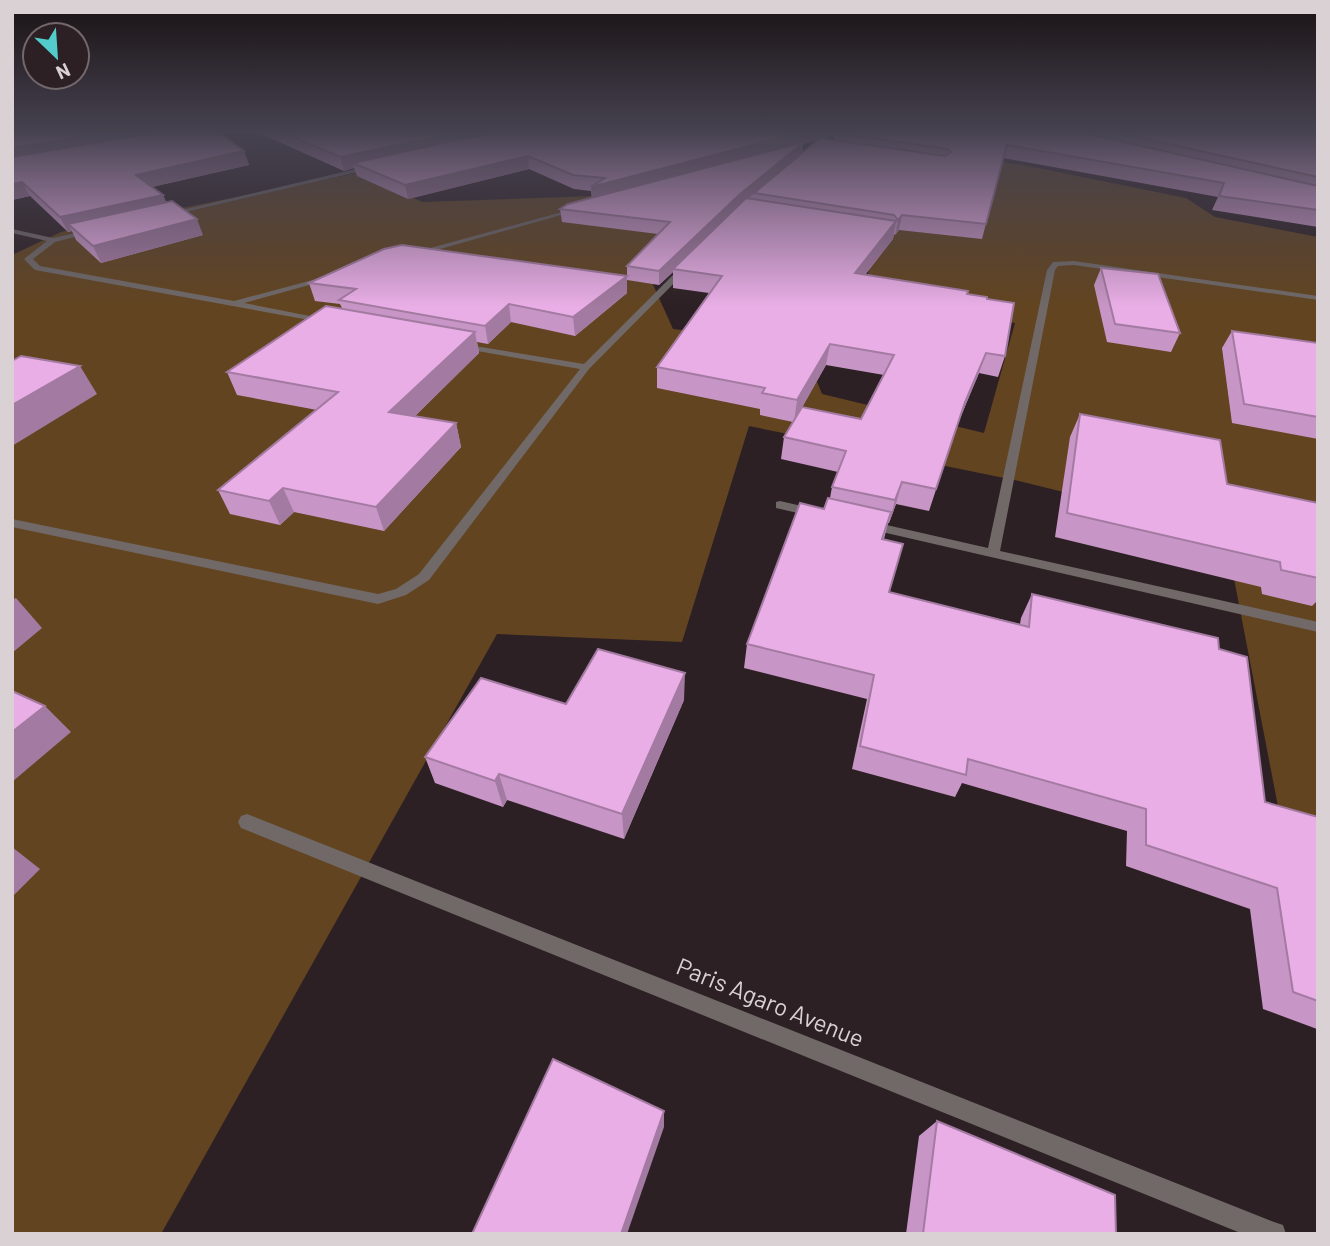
<svg xmlns="http://www.w3.org/2000/svg" width="1330" height="1246" font-family="Barlow,sans-serif">
	<rect width="100%" height="100%" fill="#2d2024"/>
	<polygon fill="#624420" points="965,156 1028,166 1186,198 1215,217 1318,237 1318,862 1287,853 1225,532 1019,481 749,426 682,642 497,634 161,1234 12,1234 12,255 61,232 358,173 422,202 620,195 675,161 650,278 673,329 802,344 822,394 984,433 1015,323 863,298 881,212"/>
	<g fill="none" stroke-linecap="round" stroke-linejoin="round">
		<g fill="#706968" fill-rule="evenodd">
			<polygon points="373,165 375,168 168,216 165,214"/>
			<polygon points="577,208 582,209 419,255 412,253"/>
			<polygon points="12,229 53,238 90,230 94,232 55,242 33,259 40,266 234,301 335,274 335,278 244,303 330,320 326,323 35,270 24,259 47,241 12,233"/>
			<polygon points="1074,261 1318,296 1318,300 1074,265 1058,266 1055,270 1000,551 1318,622 1318,632 869,529 863,525 869,521 988,548 1047,270 1053,262"/>
			<polygon points="683,265 690,267 589,369 429,580 406,595 378,604 12,527 12,519 378,594 396,589 419,574 580,369 460,348 455,345 457,343 584,364"/>
			<polygon points="780,501 819,510 821,513 815,517 776,508 776,502"/>
			<polygon points="247,814 1274,1222 1283,1225 1286,1234 1243,1234 241,828 238,822 241,816"/>
		</g>
	</g>
	<g fill="#c896c6" fill-rule="evenodd">
		<polygon points="12,132 244,151 249,165 152,187 163,195 166,202 203,235 101,263 76,240 72,231 68,232 30,196 12,200"/>
		<path d="M257 132H1318V227L1212 210 1218 197 1003 158 982 239 899 230 895 235 894 234 893 239 865 275 967 294 987 299 1005 356 998 377 979 373 958 423 929 511 896 504 889 523H888L884 539 889 592 1020 624 1021 618 1032 594 1219 649 1265 802 1318 817V1032L1317 1029 1263 1009 1250 909 1126 866 1127 831 962 783 955 797 852 769 867 699 744 668 747 644 830 498 832 487 838 472 781 459 784 437 793 422 760 415V409L657 388V367L709 293 673 288V272L659 285 627 280V266L658 234 562 222 560 209 592 198 591 191 574 189 529 169 408 199 357 176 354 168 344 171ZM834 136V140L824 138ZM818 140 802 153 803 144ZM826 365 884 375 861 419 802 407Z"/>
		<polygon points="1101,268 1180,333 1171,352 1107,342 1094,285"/>
		<polygon points="309,283 627,293 575,336 511,322 488,344 477,342 479,353 415,416 456,423 461,447 384,531 294,512 280,525 230,514 218,490 317,410 237,395 227,372 342,308 340,304 315,301"/>
		<polygon points="1232,331 1318,343 1318,439 1232,423 1222,348"/>
		<polygon points="1080,414 1227,484 1318,503 1318,600 1312,606 1262,594 1261,587 1055,537 1070,437"/>
		<polygon points="684,700 624,839 507,800 503,807 435,783 425,757 566,704"/>
		<polygon points="937,1121 1116,1234 906,1234 919,1136"/>
	</g>
	<g fill="#a37aa1">
		<polygon points="109,132 188,132 12,162 12,148"/>
		<polygon points="458,132 517,132 353,163 354,168 344,171 340,157"/>
		<polygon points="803,132 848,132 835,133 834,136 803,144 802,153 738,207 673,269 673,272 659,285 659,271 739,195 592,201 591,187"/>
		<polygon points="244,151 249,165 142,189 136,175"/>
		<polygon points="528,156 529,169 408,199 405,185"/>
		<polygon points="22,182 30,196 12,200 12,184"/>
		<polygon points="163,195 169,209 68,224 72,231 68,232 60,217"/>
		<polygon points="902,215 899,230 895,235 898,220"/>
		<polygon points="197,219 203,235 101,263 93,246"/>
		<polygon points="896,221 893,239 851,292 855,273"/>
		<polygon points="627,276 627,293 575,336 573,317"/>
		<polygon points="509,304 511,322 488,344 485,326"/>
		<polygon points="475,332 479,353 396,435 389,412"/>
		<polygon points="830,344 826,365 794,422 797,400"/>
		<polygon points="986,353 979,373 958,423 929,511 965,402"/>
		<polygon points="80,366 97,394 12,446 12,405"/>
		<polygon points="456,423 461,447 384,531 376,507"/>
		<polygon points="902,482 896,504 889,523 895,500"/>
		<polygon points="283,488 294,512 280,525 269,501"/>
		<polygon points="16,598 42,628 12,653 12,600"/>
		<polygon points="685,673 684,700 624,839 622,814"/>
		<polygon points="45,706 71,732 12,782 12,732"/>
		<polygon points="499,774 507,800 503,807 495,781"/>
		<polygon points="12,847 40,869 12,897"/>
		<polygon points="664,1111 664,1127 627,1234 621,1234"/>
	</g>
	<g fill="#e9aee6" stroke="#a37aa1" stroke-width="2">
		<polygon points="12,132 109,132 12,148"/>
		<polygon points="156,132 218,132 244,151 136,175 163,195 60,217 22,182 12,184 12,157"/>
		<polygon points="281,132 458,132 340,157"/>
		<polygon points="493,132 803,132 591,187 605,178 573,175 528,156 405,185 353,163"/>
		<polygon points="836,132 1080,132 1318,186 1318,210 1219,196 1224,183 1007,145 986,224 902,215 898,220 894,215 754,193 820,138 945,156 951,152 948,149 835,133"/>
		<polygon points="1114,132 1318,132 1318,177"/>
		<polygon points="804,142 739,195 659,271 627,266 670,222 560,209 568,204"/>
		<polygon points="746,198 896,221 855,273 968,291 967,294 987,297 987,299 1014,303 1005,356 986,353 965,402 936,489 902,482 895,500 832,487 846,451 784,437 802,407 861,419 894,355 830,344 797,400 762,393 765,388 657,367 722,276 673,269"/>
		<polygon points="172,201 197,219 93,246 68,224"/>
		<polygon points="402,245 627,276 573,317 509,304 485,326 339,300 356,289 309,283 384,249"/>
		<polygon points="1101,268 1158,274 1180,333 1115,324"/>
		<polygon points="326,306 475,332 389,412 456,423 376,507 283,488 269,501 218,490 338,392 227,372"/>
		<polygon points="1232,331 1318,343 1318,417 1244,404"/>
		<polygon points="21,356 80,366 12,405 12,361"/>
		<polygon points="1080,414 1220,440 1227,484 1318,503 1318,578 1281,570 1280,562 1067,513"/>
		<polygon points="828,498 891,512 882,539 903,544 889,592 1029,627 1032,594 1218,638 1219,649 1247,657 1265,802 1318,817 1318,1001 1293,992 1277,888 1146,845 1146,809 968,759 966,775 860,746 874,675 747,644 800,503 824,509"/>
		<polygon points="598,649 685,673 622,814 499,774 495,781 425,757 481,678 566,704"/>
		<polygon points="12,691 45,706 12,732"/>
		<polygon points="553,1059 664,1111 621,1234 472,1234"/>
		<polygon points="937,1121 1115,1195 1116,1234 923,1234"/>
	</g>
	<linearGradient id="sky" x2="0" y2="1"><stop stop-color="#191214"/><stop offset="0.43" stop-color="#464250"/><stop offset="1" stop-color="#464250" stop-opacity="0"/></linearGradient>
	<rect width="1330" height="307" fill="url(#sky)"/>
	<g text-anchor="middle" stroke-width="7" stroke-linejoin="round" paint-order="stroke">
		<g font-size="24" fill="#d9d1d3" stroke="#2d2024">
			<text transform="translate(770 1003) rotate(22)" y="8">Paris Agaro Avenue</text>
		</g>
	</g>
	<rect width="1330" height="1246" fill="none" stroke="#d9d1d3" stroke-width="28"/>
	<g transform="translate(56 56) rotate(155)"><circle r="33" fill="#2d2024" stroke="#72676a" stroke-width="2"/>
	<path d="M0-5L12 26L0 18L-12 26Z" fill="#53cdcb"/>
	<text y="-10" font-size="19" font-weight="bold" text-anchor="middle" fill="#d9d1d3">N</text>
	</g>
</svg>
